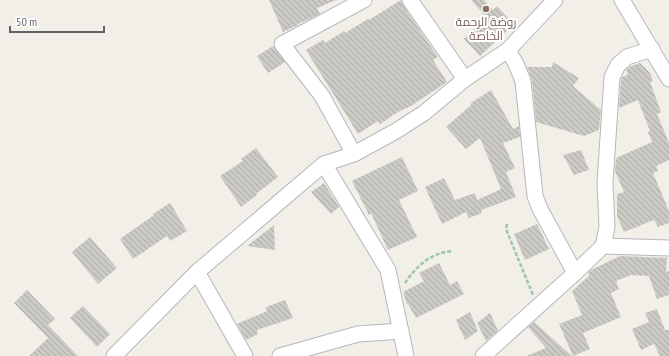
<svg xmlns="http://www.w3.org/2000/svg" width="669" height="356" font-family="'PT Sans Narrow',Cairo,sans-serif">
	<defs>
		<pattern id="building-back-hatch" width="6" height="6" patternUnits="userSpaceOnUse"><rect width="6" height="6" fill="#cccac5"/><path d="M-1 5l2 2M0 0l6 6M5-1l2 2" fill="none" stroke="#a9a8a4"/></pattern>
	</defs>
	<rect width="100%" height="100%" fill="#f1efe8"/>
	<g fill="url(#building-back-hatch)">
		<polygon points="269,0 336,0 317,8 320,14 298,24 298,25 283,32"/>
		<polygon points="401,0 403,5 438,57 433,60 447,82 411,106 398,112 380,124 378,121 358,134 306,50 323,40 325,43 344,31 345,33 368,19 369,20"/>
		<polygon points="471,0 484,0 493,10 497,6 514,24 480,56 464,39 486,17"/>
		<polygon points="273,46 285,62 268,73 257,56"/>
		<polygon points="553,62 579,78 573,86 601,110 599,130 584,136 536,122 532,80 527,67 552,67"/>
		<polygon points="640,63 650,73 653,81 650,82 661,112 657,114 669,143 669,160 656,166 658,171 653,173 669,211 669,223 658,227 654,220 624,232 617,216 617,194 624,192 615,171 616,158 652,142 648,132 650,131 638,100 619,108 621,79 622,77 628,75 626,70 629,67"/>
		<polygon points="491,90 513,129 519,126 520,137 503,143 515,168 506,172 516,197 481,210 482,213 469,218 466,212 442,224 425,187 444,178 455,200 475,193 477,200 501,189 480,138 466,149 446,127 471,105 471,103"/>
		<polygon points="256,148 278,177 256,194 257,195 241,207 220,176 243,161 241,159"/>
		<polygon points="581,150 589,170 574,175 563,155"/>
		<polygon points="402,157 418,191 399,200 417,237 388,250 371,213 369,215 352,181"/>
		<polygon points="324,183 339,207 331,214 311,192"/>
		<polygon points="170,203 187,231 170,241 167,236 133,259 120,239 154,215 153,214"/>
		<polygon points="537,224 549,249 525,260 514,234"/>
		<polygon points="274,225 275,250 247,246"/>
		<polygon points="90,237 117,268 98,284 72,252"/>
		<polygon points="620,256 667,258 666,272 669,271 669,295 657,299 649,276 631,275 616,281 619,289 611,293 621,317 583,333 590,349 573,356 559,324 582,315 572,291 589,276 588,273 591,270"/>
		<polygon points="439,263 450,285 457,281 464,294 416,318 408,304 407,305 403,292 424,281 419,273"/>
		<polygon points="27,290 55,319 48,325 78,356 29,356 48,338 14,303"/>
		<polygon points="285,300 293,318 257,330 258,334 246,340 237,324 267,311 266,307"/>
		<polygon points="83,306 110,334 97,347 70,318"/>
		<polygon points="657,309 665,330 669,330 669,356 660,356 654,344 641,350 632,329 649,322 645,313"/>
		<polygon points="470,312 478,331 465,340 456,320"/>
		<polygon points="490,313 498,331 486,341 477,323"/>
		<polygon points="534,322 572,356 526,356 546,348 528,327"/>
	</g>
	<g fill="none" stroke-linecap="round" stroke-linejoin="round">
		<defs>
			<g id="minor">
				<polyline points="410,0 465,79"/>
				<polyline points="622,0 669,79"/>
				<polyline points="508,50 516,64 523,81 535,196 540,209 575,273"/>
				<polyline points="354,154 322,96 282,44 364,0"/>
				<polyline points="324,164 388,270 406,356"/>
				<polyline points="603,246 669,248"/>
				<polyline points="197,272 245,356"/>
				<polyline points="114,356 197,272 324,164 354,154 396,131 424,113 465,79 508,50 555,0"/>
				<polyline points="280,356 358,334 401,331"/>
				<polyline points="483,356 575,273 603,246 607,227 605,183 612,77 618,65 627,57 652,49"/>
			</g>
		</defs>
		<use href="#minor" stroke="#b5b8bc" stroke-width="17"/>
		<g stroke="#9cc7a9" stroke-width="2.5" stroke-dasharray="4 2" stroke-linecap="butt">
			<polyline points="507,224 506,229 533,295"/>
			<path d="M405 283C416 266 432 252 453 251"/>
		</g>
		<use href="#minor" stroke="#fff" stroke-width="15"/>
	</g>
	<circle fill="#8d6e63" stroke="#fff" stroke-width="1.5" cx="486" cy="9" r="4"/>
	<g text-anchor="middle" stroke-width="4" stroke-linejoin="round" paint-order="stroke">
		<g font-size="12" fill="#785e54" stroke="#fff">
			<text x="486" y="26">روضة الرحمة<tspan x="486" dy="14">الخاصة</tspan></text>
		</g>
	</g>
	<path d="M10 26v6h94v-6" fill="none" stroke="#5f6368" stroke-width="2"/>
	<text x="16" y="26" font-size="12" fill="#5f6368" stroke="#ffffff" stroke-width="3" paint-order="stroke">50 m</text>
</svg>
